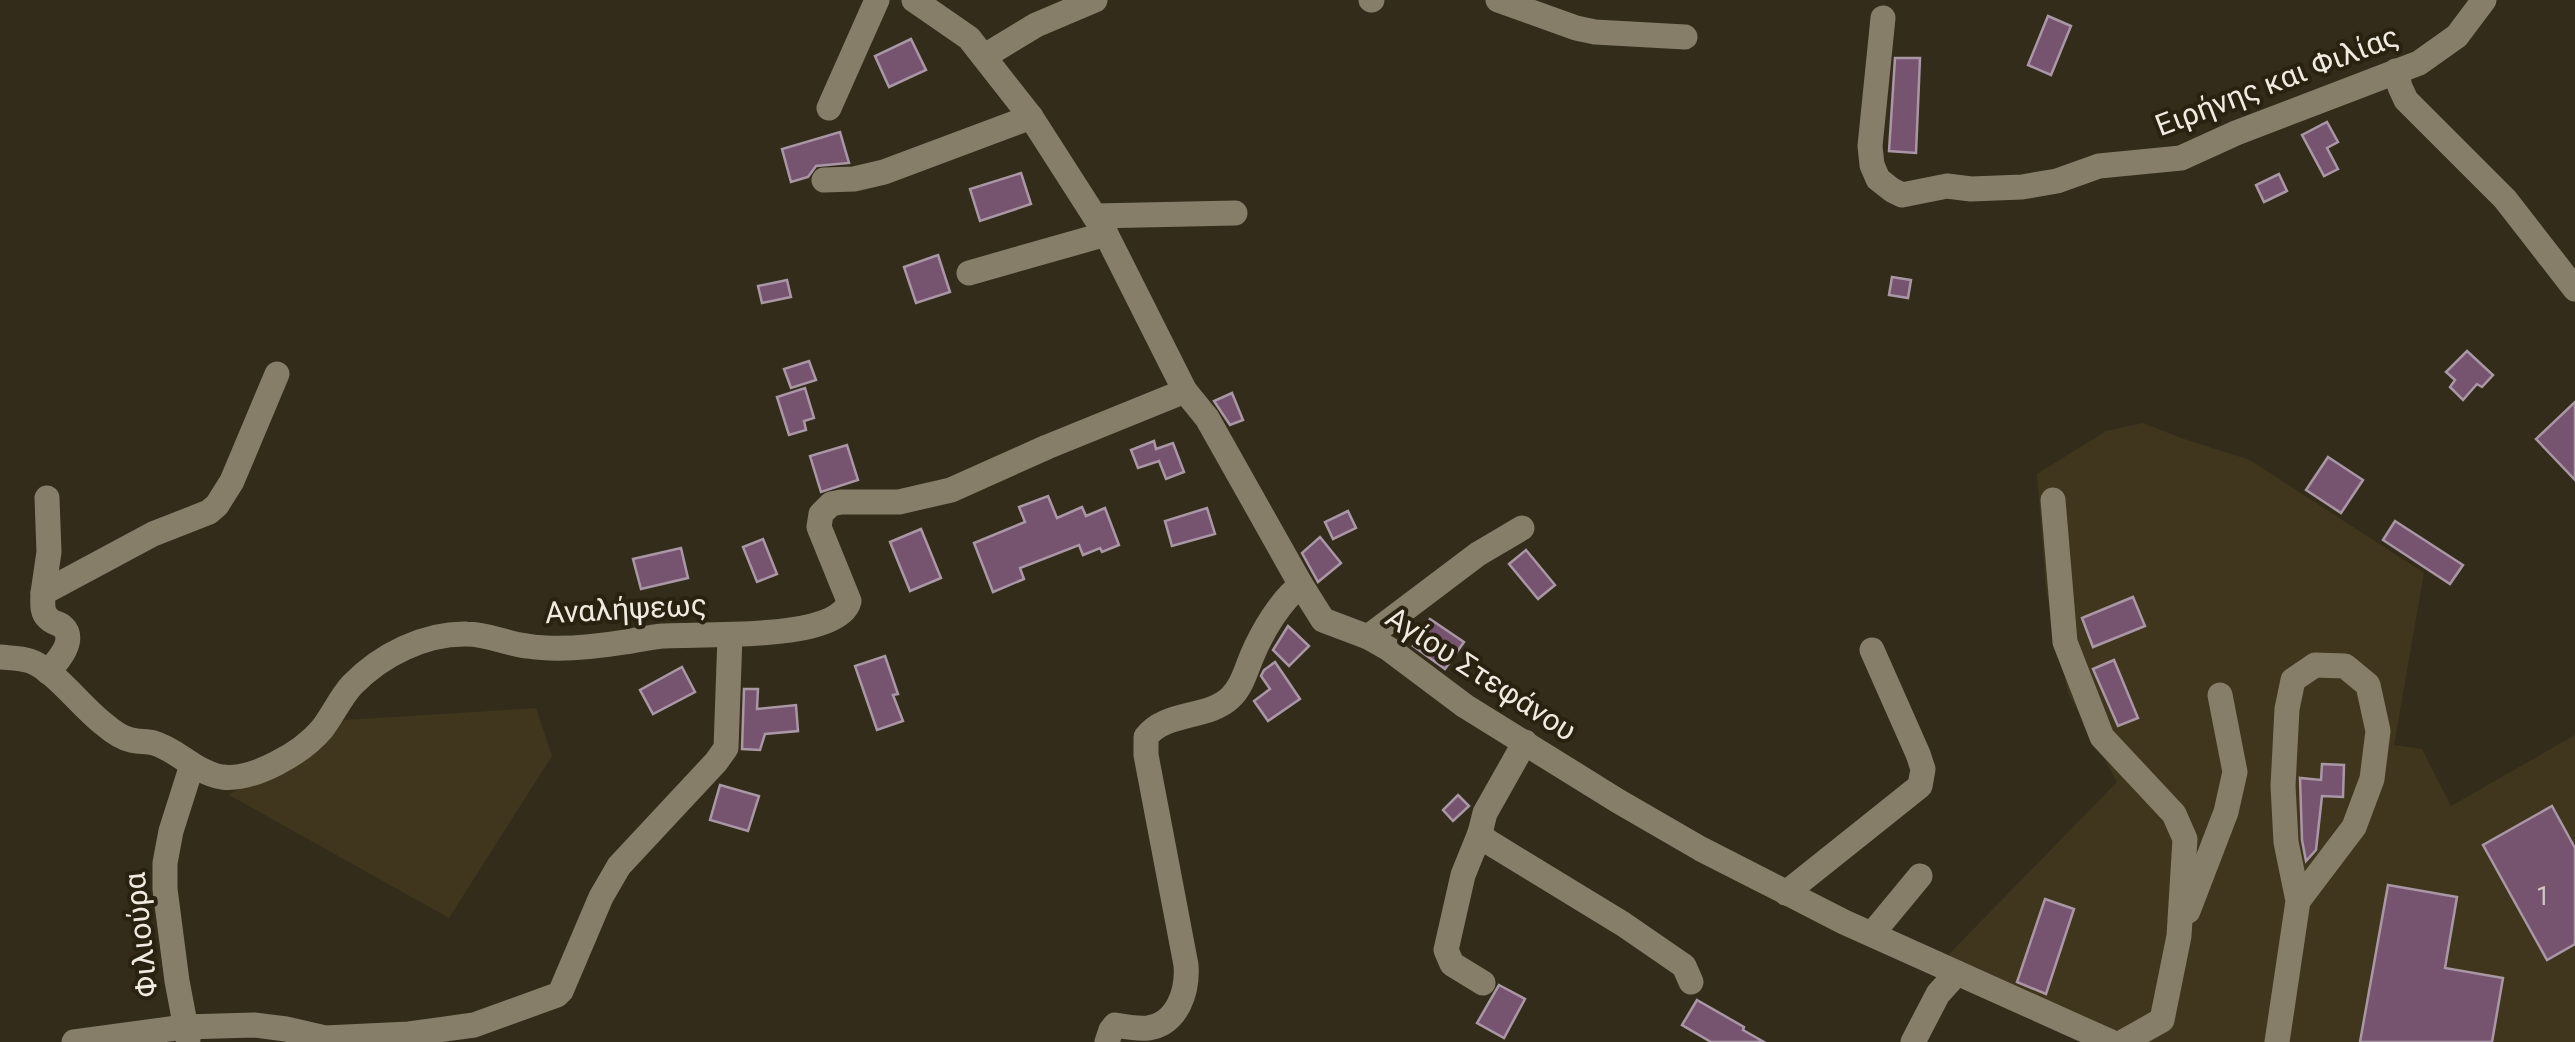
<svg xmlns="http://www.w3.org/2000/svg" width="2575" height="1042" font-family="Roboto,sans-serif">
	<rect width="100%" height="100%" fill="#332c1a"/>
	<g fill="#3f361d">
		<polygon points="2143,423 2184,439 2250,460 2424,573 2394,745 2422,749 2451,806 2575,735 2575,1042 2141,1042 1948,955 2117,782 2068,693 2046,589 2037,474 2106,431"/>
		<polygon points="536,708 552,756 449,918 229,795 345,720"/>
	</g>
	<g fill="#765470" stroke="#aa97a6" stroke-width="2.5">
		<polygon points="2048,16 2071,26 2051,75 2028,65"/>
		<polygon points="911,39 926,70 889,87 875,56"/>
		<polygon points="1895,58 1920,58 1916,153 1889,151"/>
		<polygon points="2327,122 2338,142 2327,148 2338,169 2324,176 2302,135"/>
		<polygon points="840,132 849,163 816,166 808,177 791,182 782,149"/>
		<polygon points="1021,173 1031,204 980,221 970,189"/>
		<polygon points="2279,174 2287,191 2264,202 2256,185"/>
		<polygon points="938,255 950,292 916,303 904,267"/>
		<polygon points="1892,277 1911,280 1908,298 1889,295"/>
		<polygon points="787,280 791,297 762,303 758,286"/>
		<polygon points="2467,351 2493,375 2482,387 2477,384 2463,400 2450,387 2455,380 2446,372"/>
		<polygon points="809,361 816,380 791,388 784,369"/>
		<polygon points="805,388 814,418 804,421 806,430 789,435 777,397"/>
		<polygon points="1232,393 1243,420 1230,425 1214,401"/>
		<polygon points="2575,402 2575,480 2536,439"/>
		<polygon points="1154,441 1156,449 1173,443 1184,472 1166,479 1159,461 1138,468 1131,450"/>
		<polygon points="847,445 858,480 821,492 810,456"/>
		<polygon points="2328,457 2363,480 2341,513 2306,490"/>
		<polygon points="1048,496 1057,518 1082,507 1086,516 1105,508 1119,545 1102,552 1100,548 1083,555 1079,545 1020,568 1024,579 993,592 974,543 1025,522 1019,507"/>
		<polygon points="1207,508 1215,534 1172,546 1165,521"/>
		<polygon points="1348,511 1356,528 1333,539 1325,522"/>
		<polygon points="2395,521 2463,565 2450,584 2383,540"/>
		<polygon points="921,529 941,578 910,591 890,542"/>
		<polygon points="1320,537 1341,563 1318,582 1302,553"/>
		<polygon points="763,539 777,574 757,582 743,547"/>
		<polygon points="681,548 688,578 641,589 633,559"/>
		<polygon points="1526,550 1555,585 1538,599 1509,564"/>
		<polygon points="2133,597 2145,626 2093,647 2082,618"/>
		<polygon points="1430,619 1464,642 1445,669 1413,646"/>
		<polygon points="1288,626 1309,646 1289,666 1273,650"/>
		<polygon points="885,656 898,694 893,695 903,721 877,730 855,666"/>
		<polygon points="2114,660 2138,718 2118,726 2093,669"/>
		<polygon points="1275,662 1300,699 1268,721 1254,701 1270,689 1261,676 1264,670"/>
		<polygon points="682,667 695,692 653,714 640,690"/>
		<polygon points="744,689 758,689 757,709 796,705 798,731 765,734 760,750 742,749"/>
		<polygon points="2322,764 2344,765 2343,797 2322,796 2316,850 2306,861 2302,840 2300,778 2321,780"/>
		<polygon points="720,785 759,796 748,831 710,820"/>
		<polygon points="1458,795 1469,806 1453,821 1443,810"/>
		<polygon points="2552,806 2575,848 2575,944 2547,960 2483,845"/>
		<polygon points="2388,885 2457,897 2445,968 2503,978 2492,1042 2360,1042"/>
		<polygon points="2045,899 2074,909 2046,994 2017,982"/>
		<polygon points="1499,985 1525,999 1504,1038 1477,1023"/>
		<polygon points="1697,1000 1744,1027 1743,1030 1764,1042 1711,1042 1682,1025"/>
	</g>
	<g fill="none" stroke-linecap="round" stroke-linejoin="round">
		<g stroke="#867e69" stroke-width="25">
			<polyline points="914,0 969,38 1031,117 1106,234 1185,391 1207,418 1301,585 1323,620 1368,637 1389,649 1465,706 1618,801 1701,849 1844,922 2111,1042"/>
			<polyline points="1371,0 1372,0"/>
			<polyline points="1498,0 1576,28 1595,32 1685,37"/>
			<polyline points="1883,18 1870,146 1872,165 1878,179 1892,190 1902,195 1947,186 1971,189 2022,187 2057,181 2099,166 2181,158 2236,133 2419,63 2457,36 2484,0"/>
			<polyline points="985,56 1036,25 1095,0"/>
			<polyline points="2396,71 2400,87 2406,100 2505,199 2575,289"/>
			<polyline points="829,108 877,0"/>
			<polyline points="824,180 854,179 884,172 1031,117"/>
			<polyline points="1095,216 1235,213"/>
			<polyline points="969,273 1106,234"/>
			<polyline points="2053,500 2065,642 2102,737 2174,814 2185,839 2179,936 2162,1020 2123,1042"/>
			<polyline points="43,593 49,552 47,498"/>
			<polyline points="1368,637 1478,554 1522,528"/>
			<path d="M0 657C10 658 21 658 30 661 54 669 83 709 105 725 112 731 122 738 131 740 139 742 147 741 154 743 178 750 196 773 222 777 253 781 302 753 322 729 333 715 340 698 352 685 381 655 425 633 467 634 488 634 507 644 527 646 559 651 594 647 625 642 638 640 650 637 663 636 698 633 839 642 849 601L819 527 821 514 831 504 841 502H899L951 490 1047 447 1185 391"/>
			<path d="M48 672C57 662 77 640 63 627 59 623 52 623 48 618 41 612 43 601 43 593L153 534 209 512 217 505 232 481 277 374"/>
			<polyline points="1480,833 1487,841 1623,924 1684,966 1691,982"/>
			<polyline points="1786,893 1920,786 1923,769 1918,754 1872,650"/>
			<polyline points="2188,911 2226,812 2235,772 2220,695"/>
			<polyline points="1872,934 1920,876"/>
			<polyline points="1483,983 1452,964 1446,950 1463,875 1480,833 1485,813 1525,742"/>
			<polyline points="188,1039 177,981 165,889 165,863 171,831 192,765"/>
			<polyline points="74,1042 184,1027 254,1025 286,1029 325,1038 409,1034 474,1025 557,995 561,991 601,897 619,866 716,762 726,748 730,636"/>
			<path d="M1107 1042 1111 1030 1115 1025C1126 1027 1137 1029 1148 1028 1178 1024 1188 990 1186 965L1146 755V737C1165 711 1208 719 1230 698 1242 687 1246 670 1252 656 1262 632 1280 601 1301 585"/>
			<polyline points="1913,1042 1938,994 1957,973"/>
			<polyline points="2277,1042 2298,901 2286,842 2283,786 2287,709 2293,680 2315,665 2345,666 2368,685 2378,731 2372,779 2354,827 2298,901"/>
		</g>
	</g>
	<g text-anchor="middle" stroke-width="8" stroke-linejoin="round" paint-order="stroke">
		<g font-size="25" fill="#d2c5c4">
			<text x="2543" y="905">1</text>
		</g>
		<g font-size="30" fill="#f0ebe0" stroke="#292211">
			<text transform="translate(2277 81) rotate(-21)" y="10">Ειρήνης και Φιλίας</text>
			<text transform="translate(626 609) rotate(-3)" y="10">Αναλήψεως</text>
			<text transform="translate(1481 674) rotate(33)" y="10">Αγίου Στεφάνου</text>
			<text transform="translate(141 935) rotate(-96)" y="10">Φιλιούρα</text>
		</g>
	</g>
</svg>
